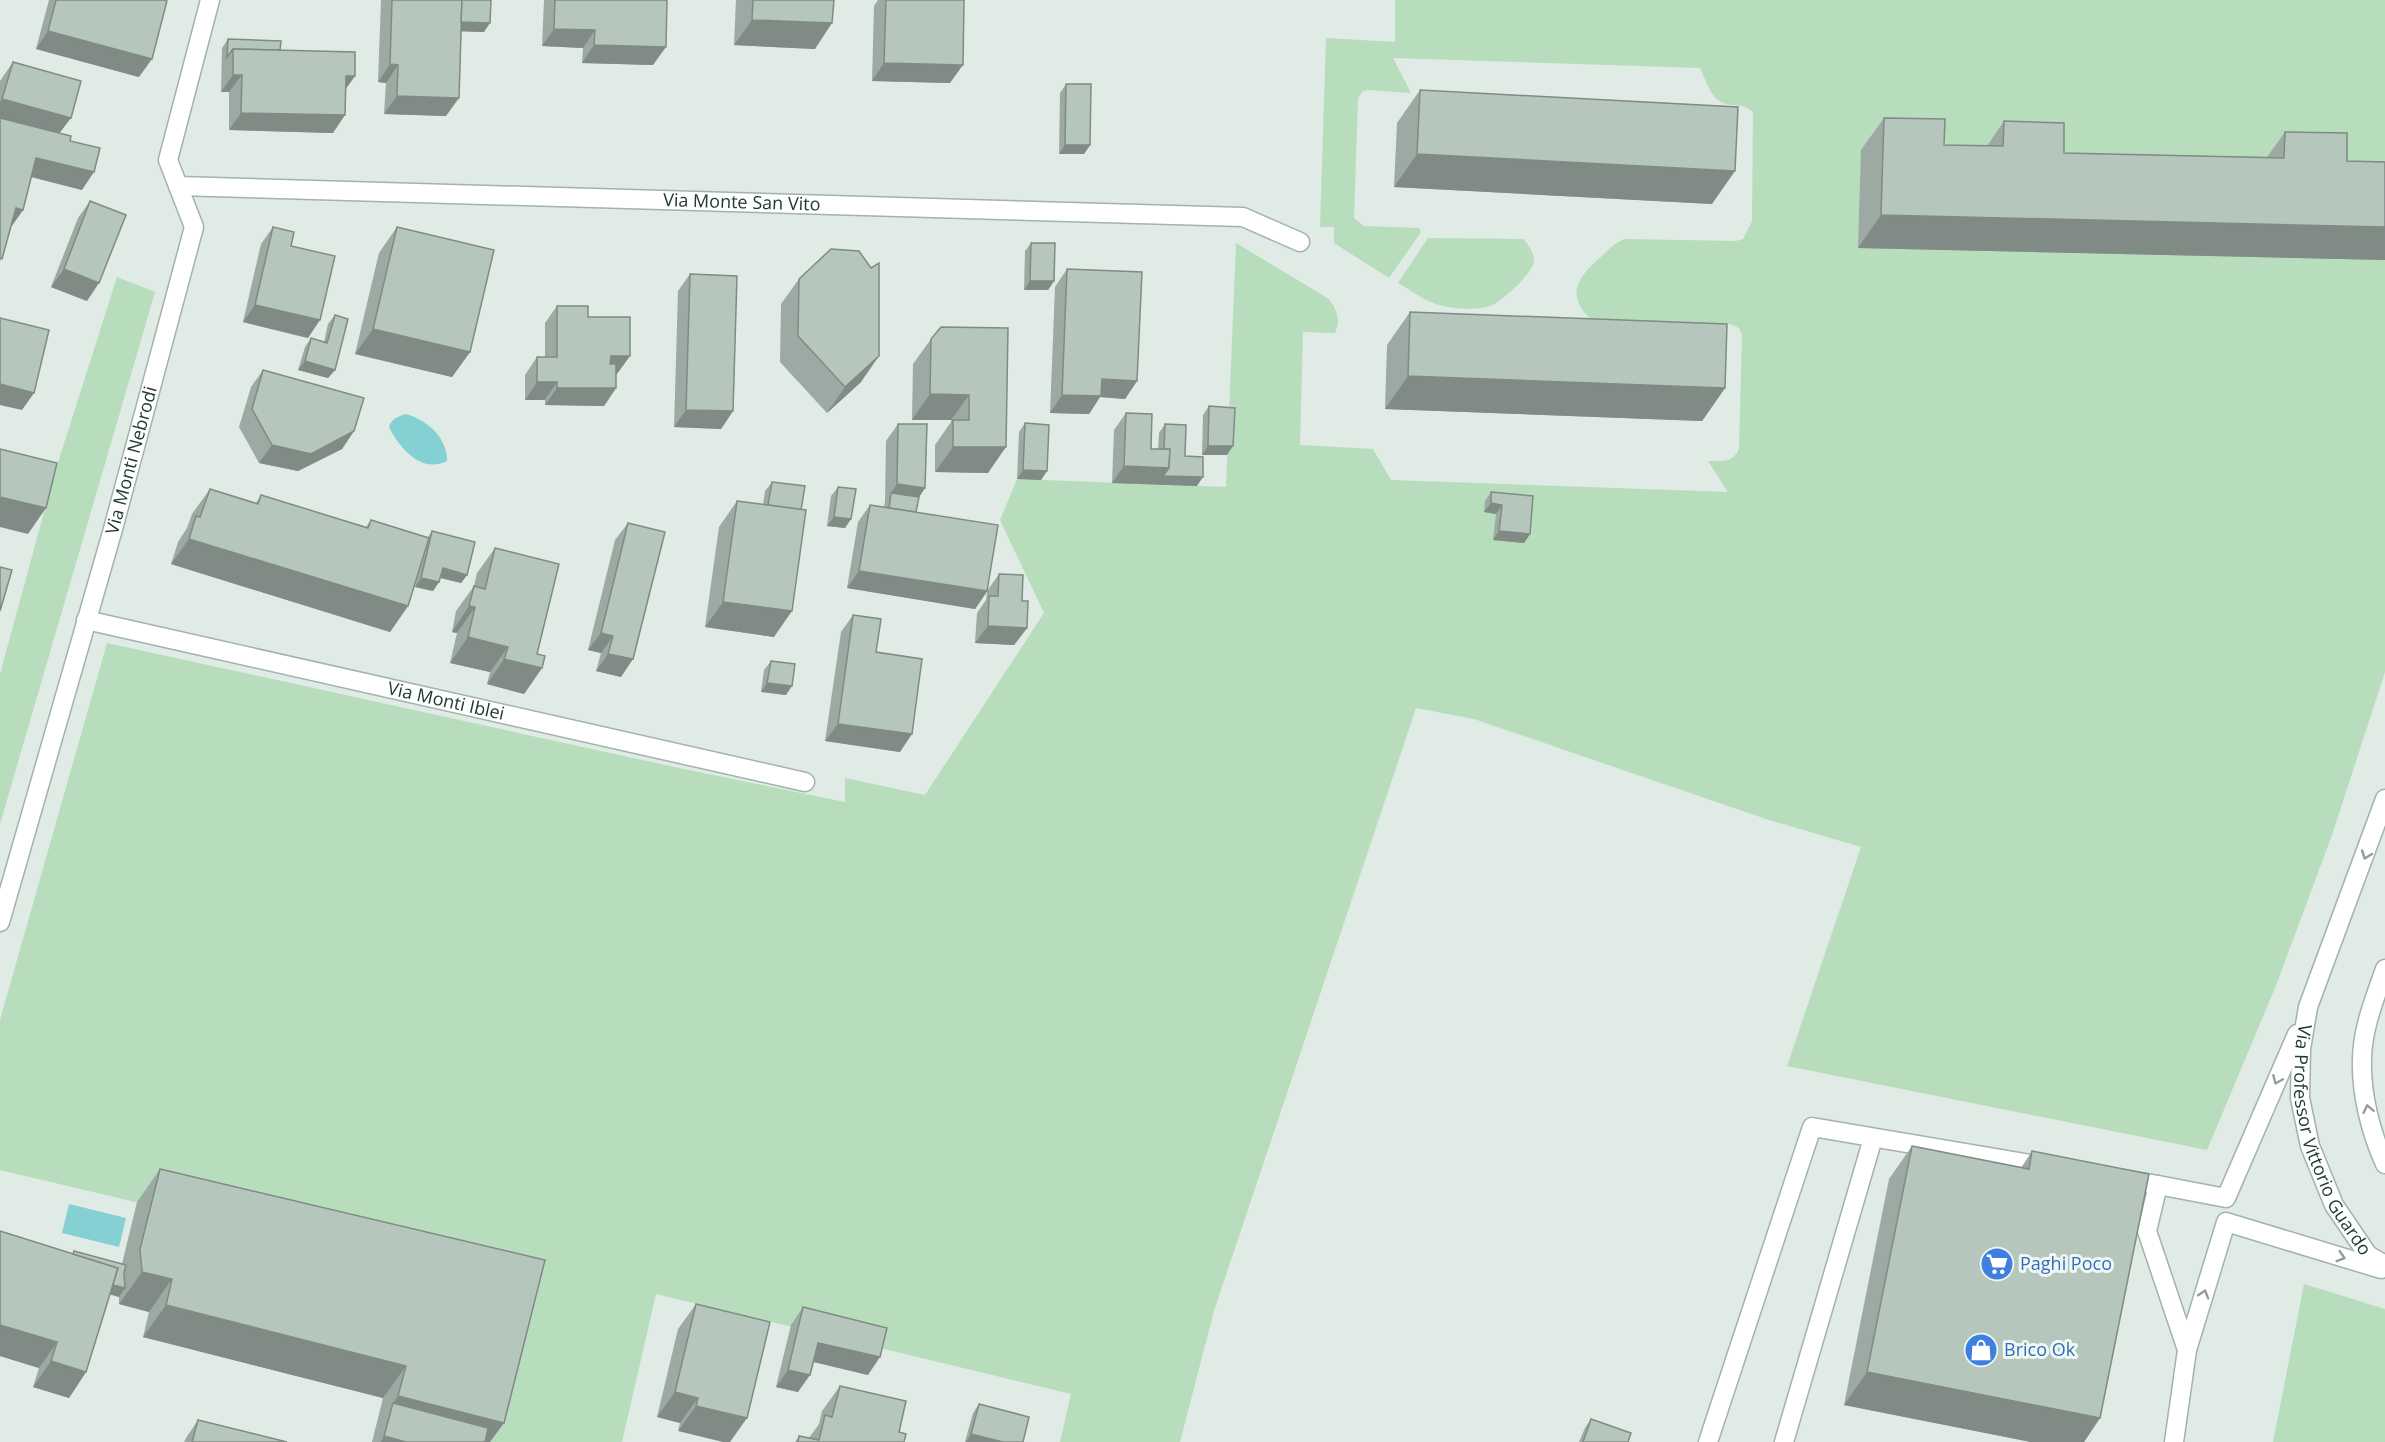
<svg xmlns="http://www.w3.org/2000/svg" width="2385" height="1442" font-family="'Open Sans',sans-serif">
	<rect width="100%" height="100%" fill="#dfebe4"/>
	<g fill="#b7ddbd">
		<path d="M1395 0H2385V672L2332 835 2275 988 2207 1150 1787 1066 1861 847 1766 819 1474 719 1416 708 1214 1311 1180 1442H1060L1071 1394 656 1294 622 1442H484L521 1293 0 1170V1020L107 643 679 768 845 802V778L925 795 1044 613 1000 520 1017 479 1226 487 1236 243 1329 299C1337 311 1341 319 1335 333L1303 332 1300 445 1373 449 1391 480 1728 492 1708 461C1722 461 1733 463 1739 449L1742 335 1739 328 1730 324 1591 319C1564 295 1579 275 1602 256 1609 249 1616 242 1625 239L1736 241 1743 239 1752 221 1753 112C1743 102 1732 108 1721 102 1710 96 1705 78 1700 68L1393 58 1411 93 1368 90 1363 91 1358 98 1354 218 1364 226 1419 228 1421 232 1389 278 1334 243V227H1320L1326 38 1395 42Z"/>
		<path d="M1428 238 1524 239C1528 245 1534 253 1534 260 1534 273 1501 302 1490 306 1478 310 1456 309 1443 306 1427 303 1412 291 1398 283Z"/>
		<polygon points="117,277 155,292 0,824 0,674 55,472"/>
		<polygon points="2304,1284 2385,1309 2385,1442 2273,1442"/>
	</g>
	<g fill="#85d0d3">
		<path d="M406 414C427 420 447 437 447 461 422 474 400 449 389 427 391 419 399 416 406 414Z"/>
		<polygon points="69,1204 126,1218 119,1247 62,1233"/>
	</g>
	<g fill="none" stroke-linecap="round" stroke-linejoin="round">
		<defs>
			<g id="minor">
				<path id="s1" d="M178 186 1243 217 1300 242"/>
				<path id="s2" d="M86 620 805 782"/>
				<path id="s3" d="M2385 799 2308 1007 2301 1049 2300 1098 2310 1146 2334 1205 2368 1255 2385 1265"/>
				<path id="s4" d="M0 922 113 529 194 227 168 160 210 0"/>
				<path d="M2385 969C2375 998 2362 1029 2362 1060 2361 1095 2371 1133 2385 1164"/>
				<polyline points="2123,1179 2158,1185 2147,1231 2187,1350 2174,1442"/>
				<polyline points="2158,1185 2226,1198 2297,1034"/>
				<polyline points="2187,1350 2226,1222 2381,1269"/>
				<polyline points="1708,1442 1812,1127 2048,1167"/>
				<polyline points="1784,1442 1873,1138"/>
			</g>
		</defs>
		<use href="#minor" stroke="#a2b3ab" stroke-width="21"/>
		<use href="#minor" stroke="#fff" stroke-width="18"/>
	</g>
	<g fill="#9caaa3">
		<polygon points="49,0 164,0 139,77 36,49"/>
		<polygon points="381,0 491,0 484,32 461,31 446,116 384,114 386,83 378,82"/>
		<polygon points="544,0 667,0 653,65 582,63 583,48 542,46"/>
		<polygon points="736,0 834,0 815,49 734,45"/>
		<polygon points="878,0 964,0 950,83 872,81 874,6"/>
		<polygon points="228,39 281,50 346,89 333,133 229,130 229,92 221,92 222,48"/>
		<polygon points="13,62 60,133 70,141 82,190 31,177 23,210 11,227 0,262 0,81"/>
		<polygon points="1066,84 1090,145 1084,154 1059,154 1060,93"/>
		<polygon points="1420,90 1712,204 1394,187 1397,123"/>
		<polygon points="1884,118 1944,145 1987,146 2004,121 2064,153 2267,157 2285,132 2347,161 2385,162 2385,260 1858,248 1861,150"/>
		<polygon points="90,201 87,301 51,287 78,218"/>
		<polygon points="273,227 291,246 308,338 243,322 261,244"/>
		<polygon points="397,227 470,352 452,377 355,354 379,253"/>
		<polygon points="1031,243 1054,281 1048,290 1024,290 1025,251"/>
		<polygon points="871,268 861,382 827,413 780,362 781,304 799,279"/>
		<polygon points="1067,269 1137,381 1125,399 1100,397 1089,414 1050,413 1055,287"/>
		<polygon points="690,274 733,411 721,429 674,427 678,291"/>
		<polygon points="557,306 588,317 617,374 616,374 616,388 604,406 545,405 545,400 525,400 525,375 537,357 545,357 545,323"/>
		<polygon points="1410,312 1725,388 1702,421 1385,409 1387,345"/>
		<polygon points="335,315 335,370 328,378 298,370 305,347 311,338 324,342 328,324"/>
		<polygon points="1008,328 988,473 935,472 935,445 951,422 951,420 912,420 913,364 931,339"/>
		<polygon points="263,370 354,431 342,449 298,471 259,463 239,427 251,387"/>
		<polygon points="1209,406 1227,455 1202,455 1203,415"/>
		<polygon points="1126,413 1151,449 1158,449 1159,433 1165,424 1185,456 1197,486 1112,483 1114,430"/>
		<polygon points="1025,423 1047,471 1041,480 1017,479 1019,432"/>
		<polygon points="898,424 925,488 919,497 916,512 987,591 999,574 1022,601 1027,628 1014,645 975,643 977,613 986,600 987,592 975,609 847,588 858,522 870,505 884,507 885,502 886,441"/>
		<polygon points="772,482 774,637 705,627 719,527 737,501 763,505 765,491"/>
		<polygon points="838,487 851,519 845,528 827,526 831,496"/>
		<polygon points="210,489 256,503 261,495 366,527 371,520 428,537 432,531 467,575 461,583 440,578 439,582 433,591 415,587 418,573 408,606 390,632 171,564 178,542 187,528 192,514"/>
		<polygon points="1491,492 1530,534 1524,543 1493,540 1496,514 1484,512 1485,501"/>
		<polygon points="628,523 621,677 596,671 601,653 588,650 615,540"/>
		<polygon points="495,548 537,654 542,668 524,694 487,684 490,672 450,663 457,633 452,632 456,611 474,586 477,573"/>
		<polygon points="853,615 876,652 900,752 825,741 841,632"/>
		<polygon points="771,661 786,695 761,692 764,670"/>
		<polygon points="1912,1146 2021,1168 2032,1151 2100,1418 2084,1442 2031,1442 1844,1405 1889,1179"/>
		<polygon points="160,1169 545,1260 490,1442 372,1442 383,1398 143,1337 149,1312 119,1304 119,1297 110,1294 86,1372 69,1398 33,1387 39,1368 0,1356 0,1231 73,1254 74,1251 122,1264 137,1202"/>
		<polygon points="696,1304 770,1322 678,1431 680,1423 657,1417 678,1329"/>
		<polygon points="803,1307 868,1375 813,1362 798,1392 776,1387 791,1325"/>
		<polygon points="840,1386 899,1432 904,1442 795,1442 799,1436 809,1438 819,1424 822,1411"/>
		<polygon points="979,1404 1023,1442 965,1442 973,1413"/>
		<polygon points="1591,1419 1628,1442 1579,1442 1585,1428"/>
		<polygon points="198,1420 287,1442 184,1442 186,1438"/>
	</g>
	<g fill="#7f8b84">
		<polygon points="752,20 832,23 815,49 734,45"/>
		<polygon points="456,22 490,23 484,32 449,31"/>
		<polygon points="554,29 595,30 583,48 542,46"/>
		<polygon points="48,31 152,59 139,77 36,49"/>
		<polygon points="594,45 666,47 653,65 582,63"/>
		<polygon points="884,63 963,65 950,83 872,81"/>
		<polygon points="390,64 398,65 386,83 378,82"/>
		<polygon points="233,75 242,75 229,92 221,92"/>
		<polygon points="346,76 355,76 343,93"/>
		<polygon points="397,96 459,98 446,116 384,114"/>
		<polygon points="2,99 71,118 58,135 0,119 0,102"/>
		<polygon points="241,113 345,115 333,133 229,130"/>
		<polygon points="1065,145 1090,145 1084,154 1059,154"/>
		<polygon points="1417,154 1735,171 1712,204 1394,187"/>
		<polygon points="36,158 94,172 82,190 24,175"/>
		<polygon points="16,208 23,210 11,227"/>
		<polygon points="1881,215 2385,227 2385,260 1858,248"/>
		<polygon points="64,269 99,283 87,301 51,287"/>
		<polygon points="1030,281 1054,281 1048,290 1024,290"/>
		<polygon points="255,305 320,320 308,338 243,322"/>
		<polygon points="373,329 470,352 452,377 355,354"/>
		<polygon points="611,356 630,356 617,374 599,374"/>
		<polygon points="879,356 861,382 827,413 845,387"/>
		<polygon points="305,361 335,370 328,378 298,370"/>
		<polygon points="1408,376 1725,388 1702,421 1385,409"/>
		<polygon points="1102,379 1137,381 1125,399 1100,397 1089,414 1050,413 1062,395"/>
		<polygon points="537,382 557,382 545,400 525,400"/>
		<polygon points="0,384 34,393 22,410 0,405"/>
		<polygon points="557,388 616,388 604,406 545,405"/>
		<polygon points="930,394 969,395 951,420 912,420"/>
		<polygon points="686,410 733,411 721,429 674,427"/>
		<polygon points="354,431 342,449 298,471 259,463 272,445"/>
		<polygon points="1208,446 1233,446 1227,455 1202,455"/>
		<polygon points="953,447 1006,447 988,473 935,472"/>
		<polygon points="1124,466 1169,468 1203,477 1197,486 1112,483"/>
		<polygon points="1023,470 1047,471 1041,480 1017,479"/>
		<polygon points="897,484 925,488 913,506 891,493"/>
		<polygon points="0,497 46,508 28,534 0,527"/>
		<polygon points="1491,503 1502,505 1496,514 1484,512"/>
		<polygon points="834,517 851,519 845,528 827,526"/>
		<polygon points="1499,531 1530,534 1524,543 1493,540"/>
		<polygon points="189,539 408,606 390,632 171,564"/>
		<polygon points="443,568 467,575 461,583 437,577"/>
		<polygon points="859,571 987,591 975,609 847,588"/>
		<polygon points="421,578 439,582 433,591 415,587"/>
		<polygon points="723,602 792,611 774,637 705,627"/>
		<polygon points="469,606 475,607 457,633 452,632"/>
		<polygon points="988,626 1027,628 1014,645 975,643"/>
		<polygon points="601,633 613,636 601,653 588,650"/>
		<polygon points="468,637 508,647 490,672 450,663"/>
		<polygon points="608,654 633,659 621,677 596,671"/>
		<polygon points="504,659 542,668 524,694 487,684"/>
		<polygon points="767,683 792,686 786,695 761,692"/>
		<polygon points="838,724 912,734 900,752 825,741"/>
		<polygon points="39,1264 125,1288 119,1297 33,1273"/>
		<polygon points="142,1272 172,1279 149,1312 119,1304"/>
		<polygon points="166,1305 406,1366 383,1398 143,1337"/>
		<polygon points="0,1325 57,1342 39,1368 0,1356"/>
		<polygon points="818,1343 880,1357 868,1375 806,1360"/>
		<polygon points="51,1361 86,1372 69,1398 33,1387"/>
		<polygon points="788,1370 810,1375 798,1392 776,1387"/>
		<polygon points="1867,1372 2100,1418 2084,1442 2031,1442 1844,1405"/>
		<polygon points="675,1392 698,1398 680,1423 657,1417"/>
		<polygon points="398,1396 504,1423 490,1442 427,1442 393,1403"/>
		<polygon points="696,1406 747,1418 730,1442 723,1442 678,1431"/>
		<polygon points="971,1434 1003,1442 966,1442"/>
		<polygon points="384,1436 406,1442 381,1442"/>
	</g>
	<g fill="#b5c6bd" stroke="#7f8b84" stroke-width="1.5">
		<polygon points="56,0 164,0 167,1 152,59 48,31"/>
		<polygon points="392,0 462,0 459,98 397,96 398,65 390,64"/>
		<polygon points="462,0 491,0 490,23 461,22"/>
		<polygon points="555,0 667,0 666,47 594,45 595,30 554,29"/>
		<polygon points="753,0 834,0 832,23 752,20"/>
		<polygon points="886,0 964,0 963,65 884,63"/>
		<polygon points="228,39 281,41 280,50 233,49 227,57"/>
		<polygon points="233,49 355,52 355,76 346,76 345,115 241,113 242,75 233,75"/>
		<polygon points="13,62 81,81 71,118 2,99"/>
		<polygon points="1066,84 1091,84 1090,145 1065,145"/>
		<polygon points="1420,90 1738,107 1735,171 1417,154"/>
		<polygon points="0,118 71,136 70,141 100,148 94,172 36,158 23,210 16,208 2,259 0,258"/>
		<polygon points="1884,118 1945,119 1944,145 2003,146 2004,121 2064,123 2064,153 2284,158 2285,132 2347,133 2347,161 2385,162 2385,227 1881,215"/>
		<polygon points="90,201 126,215 99,283 64,269"/>
		<polygon points="273,227 294,232 291,246 335,256 320,320 255,305"/>
		<polygon points="397,227 494,250 470,352 373,329"/>
		<polygon points="1031,243 1055,243 1054,281 1030,281"/>
		<polygon points="831,249 859,251 871,268 879,263 879,356 845,387 798,336 799,279"/>
		<polygon points="1067,269 1142,272 1137,381 1102,379 1101,396 1062,395"/>
		<polygon points="690,274 737,276 733,411 686,410"/>
		<polygon points="557,306 588,306 588,317 630,317 630,356 611,356 610,364 616,364 616,388 557,388 557,382 537,382 537,357 557,357"/>
		<polygon points="1410,312 1727,324 1725,388 1408,376"/>
		<polygon points="335,315 348,319 335,370 305,361 311,338 327,343"/>
		<polygon points="0,318 49,330 34,393 0,384"/>
		<polygon points="941,327 1008,328 1006,447 953,447 953,420 969,420 969,395 930,394 931,339"/>
		<polygon points="263,370 364,398 354,431 311,454 272,445 252,409"/>
		<polygon points="1209,406 1235,408 1233,446 1208,446"/>
		<polygon points="1126,413 1152,414 1151,449 1170,449 1169,468 1124,466"/>
		<polygon points="1025,423 1049,425 1047,471 1023,470"/>
		<polygon points="898,424 927,424 925,488 897,484"/>
		<polygon points="1165,424 1186,425 1185,456 1203,457 1203,477 1163,476 1169,468 1170,449 1164,449"/>
		<polygon points="0,449 57,463 46,508 0,497"/>
		<polygon points="772,482 805,486 801,510 768,505"/>
		<polygon points="838,487 856,489 851,519 834,517"/>
		<polygon points="210,489 258,504 261,495 368,528 371,520 429,538 408,606 189,539 196,516 200,517"/>
		<polygon points="1491,492 1533,496 1530,534 1499,531 1502,505 1491,503"/>
		<polygon points="891,493 919,497 916,512 889,508"/>
		<polygon points="737,501 806,510 792,611 723,602"/>
		<polygon points="870,505 998,525 987,591 859,571"/>
		<polygon points="628,523 665,532 633,659 608,654 613,636 601,633"/>
		<polygon points="432,531 475,542 467,575 443,568 439,582 421,578"/>
		<polygon points="495,548 559,564 537,654 545,656 542,668 504,659 508,647 468,637 475,607 469,606 474,586 485,589"/>
		<polygon points="0,567 12,570 0,611"/>
		<polygon points="999,574 1023,575 1022,601 1028,601 1027,628 988,626 989,596 998,596"/>
		<polygon points="853,615 881,619 876,652 922,659 912,734 838,724"/>
		<polygon points="771,661 795,664 792,686 767,683"/>
		<polygon points="1912,1146 2029,1169 2032,1151 2149,1174 2100,1418 1867,1372"/>
		<polygon points="160,1169 545,1260 504,1423 398,1396 406,1366 166,1305 172,1279 142,1272 140,1249"/>
		<polygon points="0,1231 118,1268 86,1372 51,1361 57,1342 0,1325"/>
		<polygon points="74,1251 126,1265 124,1273 125,1288 113,1285 118,1268 73,1254"/>
		<polygon points="696,1304 770,1322 747,1418 696,1406 698,1398 675,1392"/>
		<polygon points="803,1307 887,1328 880,1357 818,1343 810,1375 788,1370"/>
		<polygon points="840,1386 906,1401 899,1432 906,1434 904,1442 798,1442 799,1436 819,1440 825,1415 832,1417"/>
		<polygon points="393,1403 488,1428 485,1442 406,1442 384,1436"/>
		<polygon points="979,1404 1029,1417 1023,1442 1003,1442 971,1434"/>
		<polygon points="1591,1419 1631,1433 1628,1442 1583,1442"/>
		<polygon points="198,1420 287,1442 192,1442"/>
	</g>
	<defs><path id="oneway-chevron" d="M-2-3.5L2.5 0L-2 3.5" fill="none" stroke-width="1.6" stroke-linecap="round" stroke-linejoin="round" transform="scale(1.5)"/></defs>
	<g stroke="#909e98">
		<use href="#oneway-chevron" transform="translate(2366 855) rotate(110)"/>
		<use href="#oneway-chevron" transform="translate(2277 1080) rotate(113)"/>
		<use href="#oneway-chevron" transform="translate(2368 1109) rotate(-102)"/>
		<use href="#oneway-chevron" transform="translate(2341 1257) rotate(17)"/>
		<use href="#oneway-chevron" transform="translate(2204 1294) rotate(-73)"/>
	</g>
	<defs>
		<symbol id="supermarket-disc" viewBox="-11 -11 22 22"><circle r="9.5" fill="#3f7fe0" stroke="#f0f8f3"/><path d="M-6-5.5h2.5l.6 2H6L4.5 2H-2.5L-4.4-4H-6ZM-1.5 3.2a1.3 1.3 0 1 0 .1 0ZM3 3.2a1.3 1.3 0 1 0 .1 0Z" fill="#fff"/></symbol>
		<symbol id="shop-disc" viewBox="-11 -11 22 22"><circle r="9.5" fill="#3f7fe0" stroke="#f0f8f3"/><path d="M-5-2.5h2.3a2.7 3.5 0 0 1 5.4 0H5L5.5 6h-11ZM-1.5-2.5h3a1.5 2.3 0 0 0-3 0Z" fill="#fff"/></symbol>
	</defs>
	<g fill-rule="evenodd">
		<use href="#supermarket-disc" x="1978" y="1245" width="38" height="38"/>
		<use href="#shop-disc" x="1962" y="1331" width="38" height="38"/>
	</g>
	<g text-anchor="middle" stroke-width="6" stroke-linejoin="round" paint-order="stroke">
		<g font-size="18" fill="#203c31" stroke="#f0f8f3">
			<text dy="6" stroke="none"><textPath href="#s1" startOffset="564">Via Monte San Vito</textPath></text>
			<text dy="6" stroke="none"><textPath href="#s4" startOffset="480">Via Monti Nebrodi</textPath></text>
			<text dy="6" stroke="none"><textPath href="#s2" startOffset="369">Via Monti Iblei</textPath></text>
			<text dy="6" stroke="none"><textPath href="#s3" startOffset="362">Via Professor Vittorio Guardo</textPath></text>
		</g>
		<g font-size="18" fill="#366cbe" stroke="#f0f8f3" text-anchor="start">
			<text x="2020" y="1270">Paghi Poco</text>
			<text x="2004" y="1356">Brico Ok</text>
		</g>
	</g>
</svg>
